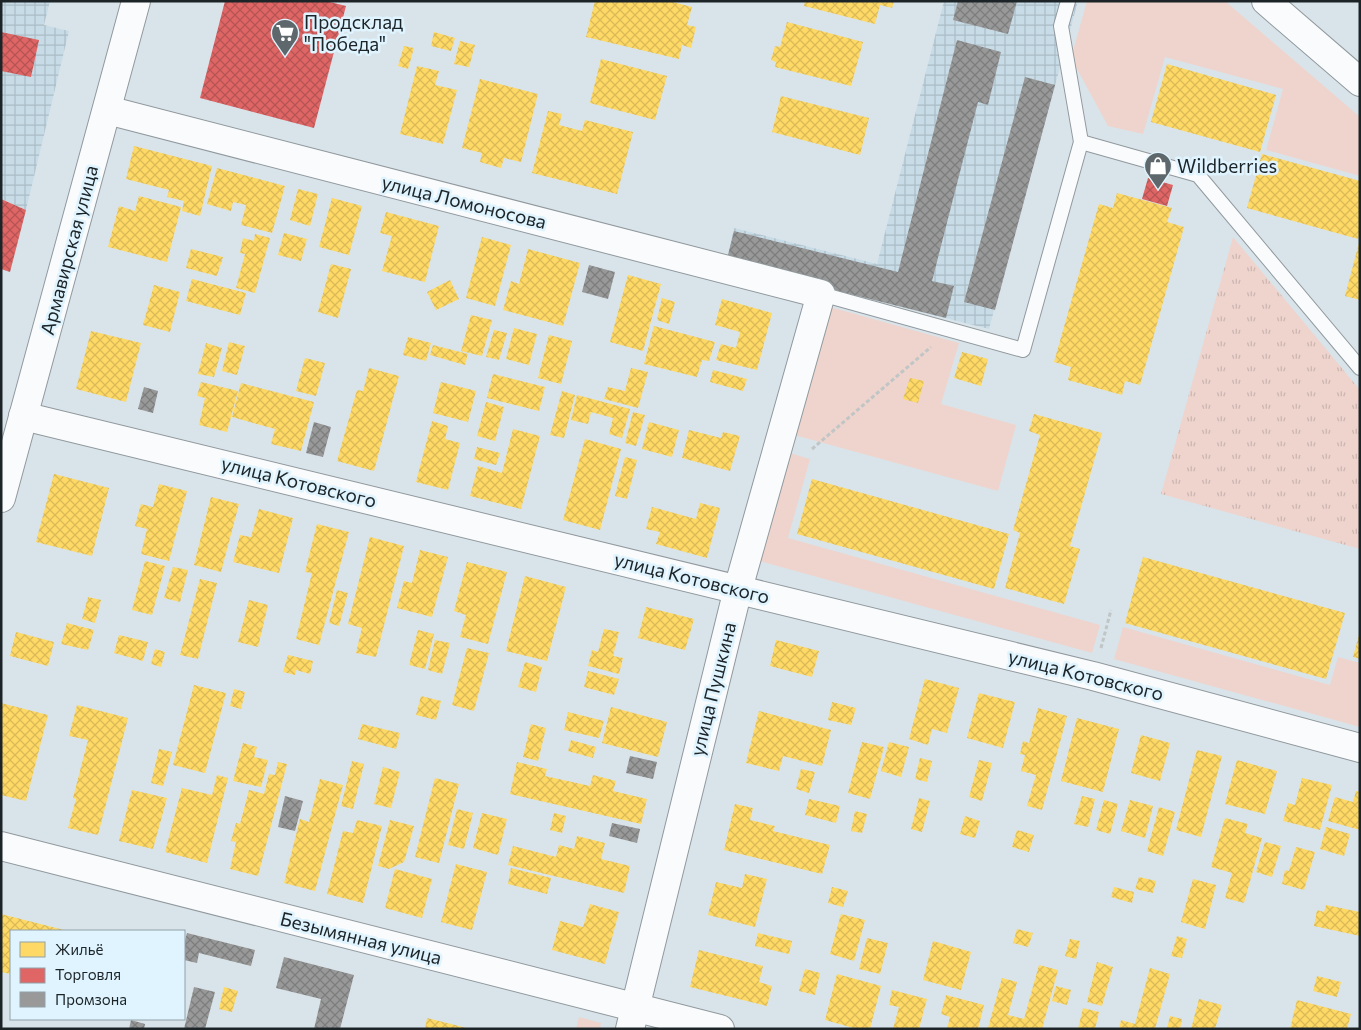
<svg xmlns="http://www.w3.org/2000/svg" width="1361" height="1030" font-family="Commissioner,sans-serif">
	<defs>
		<pattern id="industrial-grid" width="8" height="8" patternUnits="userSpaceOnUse" patternTransform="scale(1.25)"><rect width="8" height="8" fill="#c8dce7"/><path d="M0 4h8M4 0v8" fill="none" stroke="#abbdc6"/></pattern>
		<pattern id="park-tufts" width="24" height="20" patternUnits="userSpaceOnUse" patternTransform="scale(1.25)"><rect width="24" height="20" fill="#eed4cd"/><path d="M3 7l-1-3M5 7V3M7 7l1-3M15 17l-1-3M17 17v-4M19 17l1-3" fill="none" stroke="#ccb6b0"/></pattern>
		<pattern id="homes-cross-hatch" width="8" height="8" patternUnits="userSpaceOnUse" patternTransform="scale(1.25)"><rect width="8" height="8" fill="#ffd966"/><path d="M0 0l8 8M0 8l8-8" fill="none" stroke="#daba58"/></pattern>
		<pattern id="shops-cross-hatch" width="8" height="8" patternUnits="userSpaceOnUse" patternTransform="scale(1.25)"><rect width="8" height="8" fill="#e06666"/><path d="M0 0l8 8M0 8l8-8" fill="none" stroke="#b55454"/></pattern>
		<pattern id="industry-cross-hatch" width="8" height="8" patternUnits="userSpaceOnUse" patternTransform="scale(1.25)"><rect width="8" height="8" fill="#999"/><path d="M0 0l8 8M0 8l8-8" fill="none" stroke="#7c7d7d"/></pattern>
	</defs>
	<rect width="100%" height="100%" fill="#d9e4ea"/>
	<g fill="url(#industrial-grid)">
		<polygon points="1,1 50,1 44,25 69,31 26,210 1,199"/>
		<polygon points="944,1 1078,1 989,329 726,263 734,228 877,264"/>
	</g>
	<g fill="#eed4cd">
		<polygon points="1087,1 1225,1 1360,117 1360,176 1266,150 1283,89 1165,57 1143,134 1108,126 1071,58"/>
		<polygon points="823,305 959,343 941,404 1016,425 998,491 787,433"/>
		<polygon points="786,452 810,459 788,538 1100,625 1092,653 756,560"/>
		<polygon points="1123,627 1330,685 1338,657 1360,663 1360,727 1114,659"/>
		<polygon points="579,1017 601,1023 600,1029 576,1029"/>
	</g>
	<polygon fill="url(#park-tufts)" points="1233,237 1360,390 1360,549 1161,494"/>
	<g fill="url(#homes-cross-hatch)">
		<polygon points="595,1 669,1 692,7 687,25 696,27 691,48 682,45 679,59 586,37"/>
		<polygon points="805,1 894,1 892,8 880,5 875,24 804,6"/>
		<polygon points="787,22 863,42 851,86 775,67 776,62 771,60 775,46 780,47"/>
		<polygon points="434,32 455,38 451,51 431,46"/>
		<polygon points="460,41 475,45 469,67 454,64"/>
		<polygon points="404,46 414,48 408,69 398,66"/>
		<polygon points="601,59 667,76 655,120 590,103"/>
		<polygon points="1167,64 1276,95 1260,152 1151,122"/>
		<polygon points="417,66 439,71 435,85 457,90 443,144 400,134"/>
		<polygon points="480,79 538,94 521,162 504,158 501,168 480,162 482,153 462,148"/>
		<polygon points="781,96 869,118 860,155 772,132"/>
		<polygon points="548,111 562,114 559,125 582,131 585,120 633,132 617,194 532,173"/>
		<polygon points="134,146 212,166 200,216 182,211 184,201 167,197 169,190 126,179"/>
		<polygon points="1262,154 1360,181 1360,233 1358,239 1247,208"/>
		<polygon points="217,168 285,186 272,233 241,225 246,205 233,202 231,211 207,204"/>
		<polygon points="298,189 318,194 310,226 290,220"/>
		<polygon points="1117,193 1172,208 1167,222 1184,227 1140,385 1125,381 1122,395 1068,380 1071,367 1054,362 1099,204 1113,208"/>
		<polygon points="139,196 181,207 167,262 108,247 119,206 135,211"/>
		<polygon points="332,198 362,206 349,255 319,247"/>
		<polygon points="386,212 439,226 425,282 382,271 392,236 380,233"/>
		<polygon points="284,233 307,239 301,261 278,255"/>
		<polygon points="255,234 270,238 255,293 236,288 245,254 240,253 243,238 254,241"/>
		<polygon points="482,237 511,245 495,306 466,298"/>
		<polygon points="1359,243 1360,243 1360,300 1345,296"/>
		<polygon points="191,249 223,257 217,276 186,268"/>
		<polygon points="528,249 580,263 563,326 503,310 511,281 519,284"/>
		<polygon points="331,264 351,269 338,318 318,312"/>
		<polygon points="628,275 661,284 643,351 610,342"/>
		<polygon points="192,279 246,293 240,315 186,301"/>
		<polygon points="450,280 459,299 436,310 427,292"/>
		<polygon points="154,285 180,292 170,332 143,325"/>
		<polygon points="662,298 675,302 669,324 657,320"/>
		<polygon points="722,299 772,313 757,370 716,360 721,344 736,348 740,332 715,325"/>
		<polygon points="471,315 492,320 482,356 461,351"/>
		<polygon points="654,326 715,342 709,361 702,360 697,377 644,364"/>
		<polygon points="514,328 537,334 529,365 506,359"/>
		<polygon points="494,330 507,333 499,360 486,357"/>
		<polygon points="91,331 141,343 126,402 76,389"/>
		<polygon points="549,335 572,341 561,384 538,378"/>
		<polygon points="408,337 431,343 426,361 403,355"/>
		<polygon points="229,342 245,346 237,375 222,371"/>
		<polygon points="206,343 222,348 214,377 198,374"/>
		<polygon points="433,345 468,354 465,365 430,355"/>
		<polygon points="962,352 988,359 981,386 954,378"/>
		<polygon points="305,358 325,363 316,396 296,391"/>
		<polygon points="369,368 399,376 374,471 337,461 357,390 363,391"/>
		<polygon points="631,368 648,372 638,408 604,399 608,387 625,391"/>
		<polygon points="713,370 747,379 743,391 710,382"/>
		<polygon points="493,374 545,387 539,411 487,398"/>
		<polygon points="910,378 924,381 918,403 903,399"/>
		<polygon points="201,382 238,391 227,432 199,425 205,398 197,396"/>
		<polygon points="441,382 476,391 468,422 433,413"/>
		<polygon points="241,383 314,402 301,451 271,444 275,429 232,417"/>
		<polygon points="562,391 575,395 564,438 550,435"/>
		<polygon points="577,395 630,409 622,438 609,434 613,418 591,412 588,424 571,420"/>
		<polygon points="486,402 504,407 495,441 477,436"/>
		<polygon points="633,412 645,415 636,446 625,443"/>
		<polygon points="1034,414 1102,433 1070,546 1080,549 1064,604 1005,588 1020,533 1013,530 1040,435 1029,431"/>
		<polygon points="432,421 448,426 445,439 460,443 448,490 416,482"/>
		<polygon points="649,422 679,430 672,457 642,449"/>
		<polygon points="513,429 540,436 521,509 470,496 478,466 502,473"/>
		<polygon points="689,430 721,438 723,432 740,436 730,471 682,458"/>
		<polygon points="585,439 621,449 600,530 563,520"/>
		<polygon points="477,447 500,453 496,465 474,459"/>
		<polygon points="625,457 637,460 627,499 615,496"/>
		<polygon points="54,474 109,488 92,556 36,542"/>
		<polygon points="812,479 1009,534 994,589 797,534"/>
		<polygon points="159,484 187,491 169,561 141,554 147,529 135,526 141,504 153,507"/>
		<polygon points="211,497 239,504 221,572 194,565"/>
		<polygon points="700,503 720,508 707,558 656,544 660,532 646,529 652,507 696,519"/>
		<polygon points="259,509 293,518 279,573 233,562 240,535 251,537"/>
		<polygon points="317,524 349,532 319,645 296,639 312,573 305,572"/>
		<polygon points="370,537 404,546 376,657 356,653 362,628 348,624"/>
		<polygon points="420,550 448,557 432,617 397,608 404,581 412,583"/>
		<polygon points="1143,557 1345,613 1326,679 1125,623"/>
		<polygon points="145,561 165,566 152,615 132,610"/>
		<polygon points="467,562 507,572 488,644 460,637 466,615 454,611"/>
		<polygon points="173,567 188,570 180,602 164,598"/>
		<polygon points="525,576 566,587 547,661 506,651"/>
		<polygon points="200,579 217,583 198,659 180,655"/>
		<polygon points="337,590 348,593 339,626 329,623"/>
		<polygon points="88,597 101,600 95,623 82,619"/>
		<polygon points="249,600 268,605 258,647 238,642"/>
		<polygon points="646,607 694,619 685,650 638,638"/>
		<polygon points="67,623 94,630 88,650 61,644"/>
		<polygon points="604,629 619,632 613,656 623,658 619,674 588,666 592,650 598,652"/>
		<polygon points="418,630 434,634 425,669 409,665"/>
		<polygon points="16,632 54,642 48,666 10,656"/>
		<polygon points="119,635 148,642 143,661 114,653"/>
		<polygon points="1359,635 1360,636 1360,659 1353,657"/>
		<polygon points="435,640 450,643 442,674 428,670"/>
		<polygon points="776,640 819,651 812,677 770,666"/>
		<polygon points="467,648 489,653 474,711 452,705"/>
		<polygon points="155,649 165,652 161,667 151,664"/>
		<polygon points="288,655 313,661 310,674 296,670 295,675 283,672"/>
		<polygon points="525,662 542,667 536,692 518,687"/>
		<polygon points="588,671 619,679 614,695 584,687"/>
		<polygon points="925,679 959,688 947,733 932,729 928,745 909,739"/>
		<polygon points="194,685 226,693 205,773 173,765"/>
		<polygon points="234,689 245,692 241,709 230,706"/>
		<polygon points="979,693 1015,702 1003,748 967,738"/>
		<polygon points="421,696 441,701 436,720 416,715"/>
		<polygon points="832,702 856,708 851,725 828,720"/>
		<polygon points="1,703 48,715 26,801 1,795"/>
		<polygon points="77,705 128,718 98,835 68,828 76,799 73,798 88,740 69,736"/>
		<polygon points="611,707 667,722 658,757 602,743"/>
		<polygon points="1038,708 1067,716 1042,810 1027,806 1036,775 1021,771 1025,755 1020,754 1023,741 1029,743"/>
		<polygon points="759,711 831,730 822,766 783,756 779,771 746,763"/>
		<polygon points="568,712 604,721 599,738 564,730"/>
		<polygon points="1077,718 1119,729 1103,792 1061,781"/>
		<polygon points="362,724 400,733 396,749 358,739"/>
		<polygon points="531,724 546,728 538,761 523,757"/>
		<polygon points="1141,735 1170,743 1160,781 1131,773"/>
		<polygon points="571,740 596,747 593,758 568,751"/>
		<polygon points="862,742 884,747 870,799 848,793"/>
		<polygon points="889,742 909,747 901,777 881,771"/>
		<polygon points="243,743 257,747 254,757 268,760 261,787 233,781"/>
		<polygon points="159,749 172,752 163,786 151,783"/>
		<polygon points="1197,750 1222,756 1201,837 1176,830"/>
		<polygon points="920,758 932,761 927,782 915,779"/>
		<polygon points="979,760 992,763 982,801 969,797"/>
		<polygon points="1237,760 1277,771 1265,814 1225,804"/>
		<polygon points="352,761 364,764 353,809 341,806"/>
		<polygon points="278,762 287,764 258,876 230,869 236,842 231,841 236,823 240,824 249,790 264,794 269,774 275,775"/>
		<polygon points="517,762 547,769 545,776 590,786 593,775 616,781 613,791 647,799 641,824 510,794"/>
		<polygon points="383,767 400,772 391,808 374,804"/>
		<polygon points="801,769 815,772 809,793 796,789"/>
		<polygon points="217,775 228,778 207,863 165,852 182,788 212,795"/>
		<polygon points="435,778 459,784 439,863 415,857"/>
		<polygon points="1302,778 1332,785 1320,830 1283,821 1288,803 1295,805"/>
		<polygon points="320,779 343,785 315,891 284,883 300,819 309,822"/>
		<polygon points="132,790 167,798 153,849 119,841"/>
		<polygon points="1356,791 1360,792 1360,830 1328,821 1335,797 1353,802"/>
		<polygon points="1082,796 1095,799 1088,827 1074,824"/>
		<polygon points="919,798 930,801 922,832 911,829"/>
		<polygon points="809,799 840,806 836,823 805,815"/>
		<polygon points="1104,800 1118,804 1110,834 1096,830"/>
		<polygon points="1130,800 1153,806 1145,838 1121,831"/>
		<polygon points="735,804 753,808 750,820 775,826 773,831 830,845 822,874 724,850"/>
		<polygon points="1159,807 1175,812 1163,856 1147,851"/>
		<polygon points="457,809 473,813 464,849 448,845"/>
		<polygon points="855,811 867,814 862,833 851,831"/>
		<polygon points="482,813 507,819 498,855 473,848"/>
		<polygon points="554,813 566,816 562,833 550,830"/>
		<polygon points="965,816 980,821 975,838 960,834"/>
		<polygon points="1225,818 1248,824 1245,833 1262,838 1244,903 1225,898 1232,873 1211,867"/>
		<polygon points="357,820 382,826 363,903 327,894 343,831 353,833"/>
		<polygon points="390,820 414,826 404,862 389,869 378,866"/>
		<polygon points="1326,827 1350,834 1344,856 1320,849"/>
		<polygon points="1017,830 1034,835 1029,852 1012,847"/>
		<polygon points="577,836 605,843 601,859 630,866 624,893 508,865 513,846 556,857 559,845 574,849"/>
		<polygon points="1265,842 1281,846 1272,877 1256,872"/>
		<polygon points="1296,847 1315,852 1304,890 1282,884 1285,870 1289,871"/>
		<polygon points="456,864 487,872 472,930 441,922"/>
		<polygon points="511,868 551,878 547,894 508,884"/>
		<polygon points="395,869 432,879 422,918 385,908"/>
		<polygon points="745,874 767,879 755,927 708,915 716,882 742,888"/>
		<polygon points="1139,877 1156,881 1153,893 1135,889"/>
		<polygon points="1193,879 1216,885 1205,929 1181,922"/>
		<polygon points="832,887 848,891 843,907 828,903"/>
		<polygon points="1114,887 1134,892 1132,903 1111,897"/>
		<polygon points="590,904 619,912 605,964 552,950 560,921 583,927"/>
		<polygon points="1326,905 1360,912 1360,936 1314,926 1317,910 1324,912"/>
		<polygon points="1,914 68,931 11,931 11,974 1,972"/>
		<polygon points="841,914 865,920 854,961 830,954"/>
		<polygon points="1017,929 1033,933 1028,947 1013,943"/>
		<polygon points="758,933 792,941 789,954 755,946"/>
		<polygon points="1177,936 1187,939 1182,958 1171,956"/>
		<polygon points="867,938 888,943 880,974 859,969"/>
		<polygon points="1070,939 1080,941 1076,959 1065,956"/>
		<polygon points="933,941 971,952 961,990 923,980"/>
		<polygon points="699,950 763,966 759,982 772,986 767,1006 690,987"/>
		<polygon points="1097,962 1113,967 1102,1006 1087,1002"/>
		<polygon points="1039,965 1058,970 1042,1029 988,1028 1002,978 1017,982 1008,1015 1024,1019"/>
		<polygon points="1150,968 1170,974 1155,1029 1119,1029 1121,1020 1135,1024"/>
		<polygon points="805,969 820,973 815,995 799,991"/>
		<polygon points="837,974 881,986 870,1029 857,1029 825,1020"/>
		<polygon points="1317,976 1341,982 1337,997 1313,991"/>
		<polygon points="1056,986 1071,990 1067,1005 1052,1001"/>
		<polygon points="224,987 238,991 232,1012 219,1009"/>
		<polygon points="892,990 927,999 919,1029 893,1029 899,1007 889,1005"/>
		<polygon points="946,995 984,1005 978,1029 947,1029 950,1017 941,1014"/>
		<polygon points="1199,999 1222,1005 1215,1029 1191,1029"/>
		<polygon points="1297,1000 1351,1014 1347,1029 1290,1029"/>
		<polygon points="1083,1008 1099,1012 1095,1029 1078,1029"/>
		<polygon points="1170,1016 1182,1019 1180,1029 1167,1029"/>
		<polygon points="427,1018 467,1028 467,1029 425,1029"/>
	</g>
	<g fill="url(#shops-cross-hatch)">
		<polygon points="225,1 326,1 346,6 314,128 200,98"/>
		<polygon points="1,32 39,40 31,77 1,71"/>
		<polygon points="1148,178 1173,185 1167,206 1142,199"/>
		<polygon points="1,199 26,210 10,272 1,269"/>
	</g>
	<g fill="url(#industry-cross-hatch)">
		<polygon points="958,1 1017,1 1008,34 953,20"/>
		<polygon points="957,40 1001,52 988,105 978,102 932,281 954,286 946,318 726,263 734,231 898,272"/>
		<polygon points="1025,77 1055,85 995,310 964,302"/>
		<polygon points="589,265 615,272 608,299 582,292"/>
		<polygon points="144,387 158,391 153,413 138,409"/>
		<polygon points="314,422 331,427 323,457 306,453"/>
		<polygon points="630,756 657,762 653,779 626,773"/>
		<polygon points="285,796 303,801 295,831 278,827"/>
		<polygon points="612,823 640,829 637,843 609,836"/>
		<polygon points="187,933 255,950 251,966 199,953 197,963 184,960 184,944"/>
		<polygon points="284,957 354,975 340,1029 314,1029 321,999 276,988"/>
		<polygon points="194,987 215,992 205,1029 184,1029"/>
		<polygon points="131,1020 145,1024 144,1029 129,1029"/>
	</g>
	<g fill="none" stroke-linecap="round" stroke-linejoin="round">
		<defs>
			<g id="lane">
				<polyline points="1081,142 1198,175 1360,368"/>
				<polyline points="821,294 1023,350 1081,142 1061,26 1068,1"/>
			</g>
			<g id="street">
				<polyline points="107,110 821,294 738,589 630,1029"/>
				<polyline points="23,416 1093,676 1360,748"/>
				<polyline points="1,846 720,1029"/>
			</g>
			<g id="secondary">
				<polyline points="1266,1 1360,82"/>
				<polyline points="1,498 136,1"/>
			</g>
		</defs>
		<use href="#lane" stroke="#91999e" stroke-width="16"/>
		<use href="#street" stroke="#91999e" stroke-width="30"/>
		<use href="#secondary" stroke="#91999e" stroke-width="30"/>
		<g stroke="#c0c5c6" stroke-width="3" stroke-dasharray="4 2.5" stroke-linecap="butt">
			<polyline points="812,449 931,347"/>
			<polyline points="1101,648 1111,610"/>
		</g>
		<use href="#lane" stroke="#f9fbfc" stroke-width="14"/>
		<use href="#street" stroke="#f9fbfc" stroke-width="28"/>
		<use href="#secondary" stroke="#f9fbfc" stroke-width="28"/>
	</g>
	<defs>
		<symbol id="supermarket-pin" viewBox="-11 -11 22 30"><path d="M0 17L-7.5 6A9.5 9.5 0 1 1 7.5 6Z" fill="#5e676c" stroke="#dff4fe"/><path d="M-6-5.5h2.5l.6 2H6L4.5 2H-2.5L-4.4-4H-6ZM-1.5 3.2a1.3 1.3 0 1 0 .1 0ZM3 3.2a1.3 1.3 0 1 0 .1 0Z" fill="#fff"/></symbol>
		<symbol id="shop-pin" viewBox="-11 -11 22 30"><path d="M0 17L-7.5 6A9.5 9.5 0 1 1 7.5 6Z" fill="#5e676c" stroke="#dff4fe"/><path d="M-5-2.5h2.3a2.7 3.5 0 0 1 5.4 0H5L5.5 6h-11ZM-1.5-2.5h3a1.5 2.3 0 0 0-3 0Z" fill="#fff"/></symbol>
	</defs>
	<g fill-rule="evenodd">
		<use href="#supermarket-pin" x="269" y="17" width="32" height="43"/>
		<use href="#shop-pin" x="1142" y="150" width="32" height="43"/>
	</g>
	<g text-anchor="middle" stroke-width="5" stroke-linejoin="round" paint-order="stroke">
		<g font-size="19" fill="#1c2428" stroke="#dff4fe" text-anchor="start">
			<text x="304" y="29">Продсклад<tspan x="304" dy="22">"Победа"</tspan></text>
			<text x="1177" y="173">Wildberries</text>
		</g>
		<g font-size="19" fill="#1c2428" stroke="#dff4fe">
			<text transform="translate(464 202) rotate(14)" y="7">улица Ломоносова</text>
			<text transform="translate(69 250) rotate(-75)" y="7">Армавирская улица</text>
			<text transform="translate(299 482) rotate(14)" y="7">улица Котовского</text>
			<text transform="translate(692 578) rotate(14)" y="7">улица Котовского</text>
			<text transform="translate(1086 675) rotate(14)" y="7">улица Котовского</text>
			<text transform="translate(713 689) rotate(-76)" y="7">улица Пушкина</text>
			<text transform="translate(361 938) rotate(14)" y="7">Безымянная улица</text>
		</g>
	</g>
	<rect width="1361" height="1030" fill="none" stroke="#1c2428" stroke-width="5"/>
	<rect x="10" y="930" width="175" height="90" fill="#dff4fe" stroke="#91a1a8"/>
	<rect x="20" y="942" width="25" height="15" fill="#ffd966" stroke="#91a1a8"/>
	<text x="55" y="955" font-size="15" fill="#1c2428">Жильё</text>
	<rect x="20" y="968" width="25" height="15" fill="#e06666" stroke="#91a1a8"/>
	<text x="55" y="980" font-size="15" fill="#1c2428">Торговля</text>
	<rect x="20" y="992" width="25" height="15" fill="#999999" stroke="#91a1a8"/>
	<text x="55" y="1005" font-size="15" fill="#1c2428">Промзона</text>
</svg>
